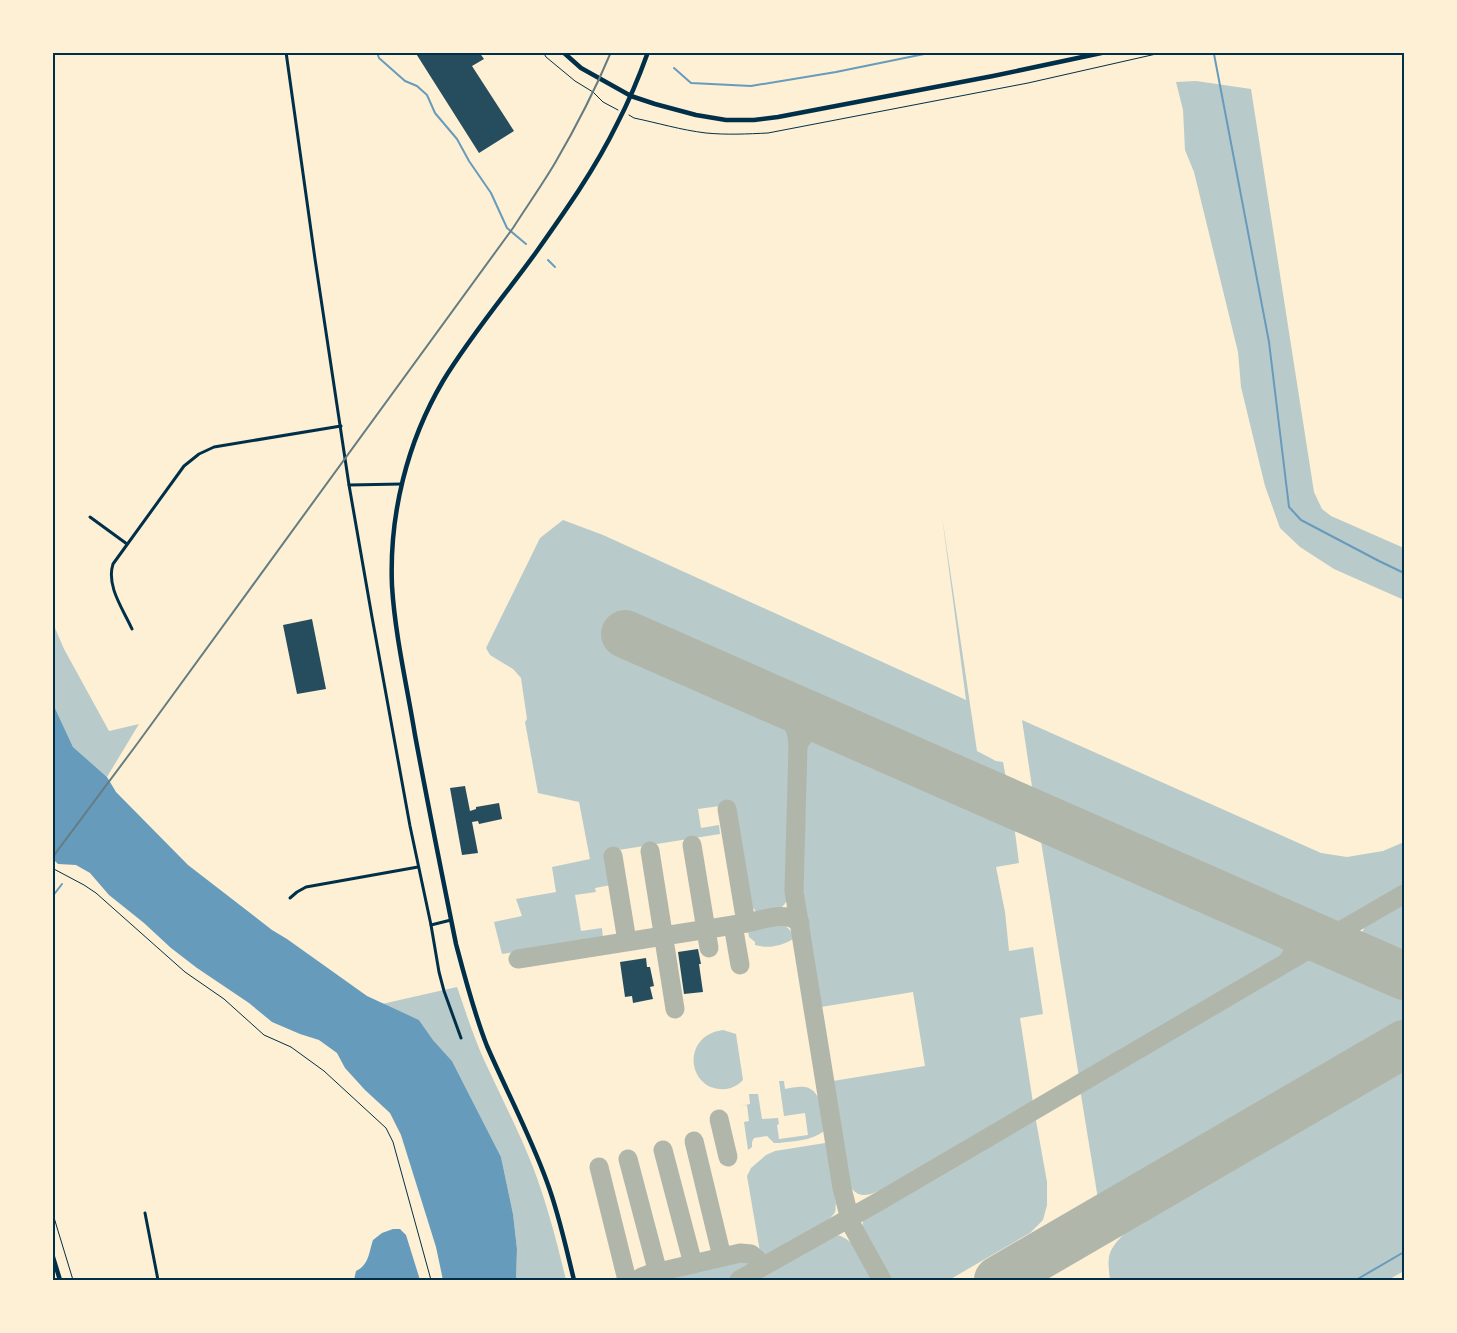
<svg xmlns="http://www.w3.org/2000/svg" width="1457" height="1333" font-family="'Open Sans',sans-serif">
	<rect width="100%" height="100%" fill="#fdf0d5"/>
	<g fill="#b9caca">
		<polygon points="1196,81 1251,89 1314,492 1322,509 1331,516 1404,548 1404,600 1334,569 1300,547 1280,528 1265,486 1241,387 1238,352 1194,172 1185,150 1183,110 1176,82"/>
		<path d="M942 516 977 751 996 761 1003 762 1008 789 618 619 608 641 778 716C787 727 789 735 790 748L786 902C780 912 770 913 759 916L752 906 735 804 698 809 701 828 719 825 720 834 606 852 611 885 595 888 596 892 575 895 581 931 602 928 603 939 502 954 494 922 522 916 516 899 556 892 552 867 590 859 579 802 538 793 525 722 527 719 521 678 513 669 490 655 486 648 540 538 563 520 603 535 966 700Z"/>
		<polygon points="52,621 64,649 109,731 139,724 107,777 73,747 53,704"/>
		<polygon points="1022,720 1321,853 1347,857 1383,851 1404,842 1404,887 1343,923 1334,927 1327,924 1326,927 1322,926 1034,800"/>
		<path d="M824 734 1013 817 1019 863 996 867 1005 912 1009 951 1033 947 1043 1014 1020 1018 1033 1103 888 1187H887C874 1193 860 1202 850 1186L833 1081 925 1066 913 992 821 1007 802 883 806 751C808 740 814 736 824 734Z"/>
		<path d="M1039 829 1279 934 1282 937 1281 939 1286 941C1287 957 1276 958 1267 967L1079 1077Z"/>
		<path d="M1404 900V962L1370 947 1367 944V942L1363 940C1362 936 1362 932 1364 928 1370 919 1395 906 1404 900Z"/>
		<path d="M779 923C788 927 791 929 793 939 782 946 768 949 755 945V942L749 937 748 931 751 928Z"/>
		<polygon points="1314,954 1321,957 1323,954 1404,989 1404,1025 1228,1123 1098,1199 1080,1089"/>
		<path d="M457 987C466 1013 474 1038 485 1062 501 1097 519 1131 533 1167 547 1204 557 1242 566 1280H516L517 1249 513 1214 501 1157 452 1061 433 1040 419 1020 382 1004Z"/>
		<path d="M723 1030 736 1034 743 1080C738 1085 733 1088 726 1089 688 1093 679 1036 723 1030Z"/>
		<path d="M1404 1064V1271L1388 1280H1110C1107 1256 1107 1251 1125 1233Z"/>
		<path d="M779 1081H784L785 1089C791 1088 799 1086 805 1087 823 1090 823 1117 824 1131 812 1141 793 1141 779 1143H774L767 1136 754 1138 752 1142V1147L748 1150 744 1122 749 1121 747 1105 740 1106 750 1104 749 1094H758L762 1119 778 1118 779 1124 777 1125 779 1139 808 1135 805 1113 784 1116Z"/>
		<path d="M1035 1115 1047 1182V1205L1043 1220 1030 1233 949 1280H889C882 1269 859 1234 863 1222 868 1208 1012 1128 1035 1115Z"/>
		<path d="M825 1143 827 1145 836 1204C835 1207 836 1210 835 1212 829 1224 784 1248 772 1255H764L760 1252 747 1176 751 1168 766 1155 775 1151Z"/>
		<path d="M837 1235C856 1239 866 1265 875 1280H750L810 1246Z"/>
		<path d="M742 1259C746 1259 751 1259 751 1265L748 1269 727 1280H652Z"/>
	</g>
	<g fill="#669bbc">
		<polygon points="53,704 73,747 107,777 116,792 188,865 272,930 287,939 367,996 419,1020 433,1040 452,1061 501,1157 513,1214 517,1249 516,1280 443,1280 436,1247 401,1135 390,1113 365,1090 345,1068 337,1053 319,1040 300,1034 272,1022 249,1003 197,968 171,948 144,923 109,895 90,873 76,865 58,864 53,859"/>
		<path d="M393 1229H400L406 1235 420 1280H354L356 1271C369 1265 369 1252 373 1240L382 1233Z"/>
	</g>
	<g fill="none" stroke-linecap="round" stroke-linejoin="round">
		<g stroke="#669bbc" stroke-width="2">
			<polyline points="377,52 379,58 405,81 417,86 427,95 435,113 457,139 469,161 491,193 507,228 526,244"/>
			<polyline points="1214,54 1269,342 1289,507 1301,520 1379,561 1404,573"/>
			<polyline points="674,68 691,83 751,86 836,72 934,52"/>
			<polyline points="548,260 555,267"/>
			<polyline points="52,897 62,884"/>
			<polyline points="1356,1280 1404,1252"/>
		</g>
		<g stroke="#b1b6ab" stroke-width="19">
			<path d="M709 673C723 679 736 684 750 690 778 703 797 712 798 746L794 891 842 1188 851 1224 882 1280"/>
			<path d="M798 746C804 730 820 723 836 728L896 755"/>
			<polyline points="727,809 746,923"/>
			<polyline points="692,845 709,948"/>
			<polyline points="650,851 675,1009"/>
			<polyline points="613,856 627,941"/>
			<path d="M1220 896 1281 923C1295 932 1298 948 1287 962"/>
			<path d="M1255 909 1310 933C1319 936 1326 938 1335 934L1404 894"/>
			<polyline points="733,925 740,965"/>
			<path d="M518 959 746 923C763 920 786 910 800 923"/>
			<polyline points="719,1119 728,1157"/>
			<polyline points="694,1141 722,1257"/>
			<polyline points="663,1150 693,1264"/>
			<polyline points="628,1159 658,1273"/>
			<polyline points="599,1167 627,1280"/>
			<polyline points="637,1280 642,1277 650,1274 740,1253 751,1254 757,1259 758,1266 755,1271"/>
			<polyline points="739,1280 878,1202 1313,947 1323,944 1332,945 1393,972"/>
		</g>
		<g stroke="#b1b6ab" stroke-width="48">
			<polyline points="625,634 1404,976"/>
			<polyline points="998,1280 1404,1044"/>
		</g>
	</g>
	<g fill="#264d5e">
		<polygon points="415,52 479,52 484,59 472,66 514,131 479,153"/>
		<polygon points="312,619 326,689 297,694 283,625"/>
		<polygon points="465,786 470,811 476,809 476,807 499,803 502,819 479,824 478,821 472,822 478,853 462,855 450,788"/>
		<polygon points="698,949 701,964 699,964 703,992 684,994 678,952"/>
		<polygon points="646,958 647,967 650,967 654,986 650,987 653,999 633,1003 632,996 625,997 620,962"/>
	</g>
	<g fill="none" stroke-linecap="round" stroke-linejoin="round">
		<g stroke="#003049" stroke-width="1">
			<polyline points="543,52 546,57 575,81 593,92 603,102 618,110"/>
			<path d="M629 115 634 118C658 123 681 130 706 133 727 135 747 134 768 133L1028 83 1165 52"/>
			<polyline points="52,868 84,885 96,893 185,972 224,999 264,1035 291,1047 324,1071 386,1128 393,1142 431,1280"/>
			<polyline points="52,1211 73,1280"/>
		</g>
		<g stroke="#003049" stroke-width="3">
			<polyline points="286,52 315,259 349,485 372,617 410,826 431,925 439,972 444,991 461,1038"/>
			<polyline points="349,485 402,484"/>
			<polyline points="90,517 127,544"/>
			<path d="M132 629C123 609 106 586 113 564L184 466 199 454 214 447 341 426"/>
			<polyline points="290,898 297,892 306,887 418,867"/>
			<polyline points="431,925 451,920"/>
			<polyline points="145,1213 158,1280"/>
		</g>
		<g stroke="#003049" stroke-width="4.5">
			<polyline points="563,52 581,68 631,96 655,104 696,115 726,120 754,120 778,117 993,76 1106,52"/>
			<polyline points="52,1254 60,1280"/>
			<path d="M574 1280C566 1248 559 1214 547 1182 530 1135 507 1092 487 1046 474 1013 465 978 456 944 442 875 428 805 415 735 407 686 395 635 392 586 389 515 407 442 443 381 471 335 506 294 537 251 566 210 595 169 617 124 629 101 639 77 648 52"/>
		</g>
		<path stroke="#657d81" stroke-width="2" d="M52 858 137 744 513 228C527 206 542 185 555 163 576 127 595 90 611 52"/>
	</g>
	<rect width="1457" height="1333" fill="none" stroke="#fdf0d5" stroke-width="108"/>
	<rect x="54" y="54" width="1349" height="1225" fill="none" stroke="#003049" stroke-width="2"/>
</svg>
